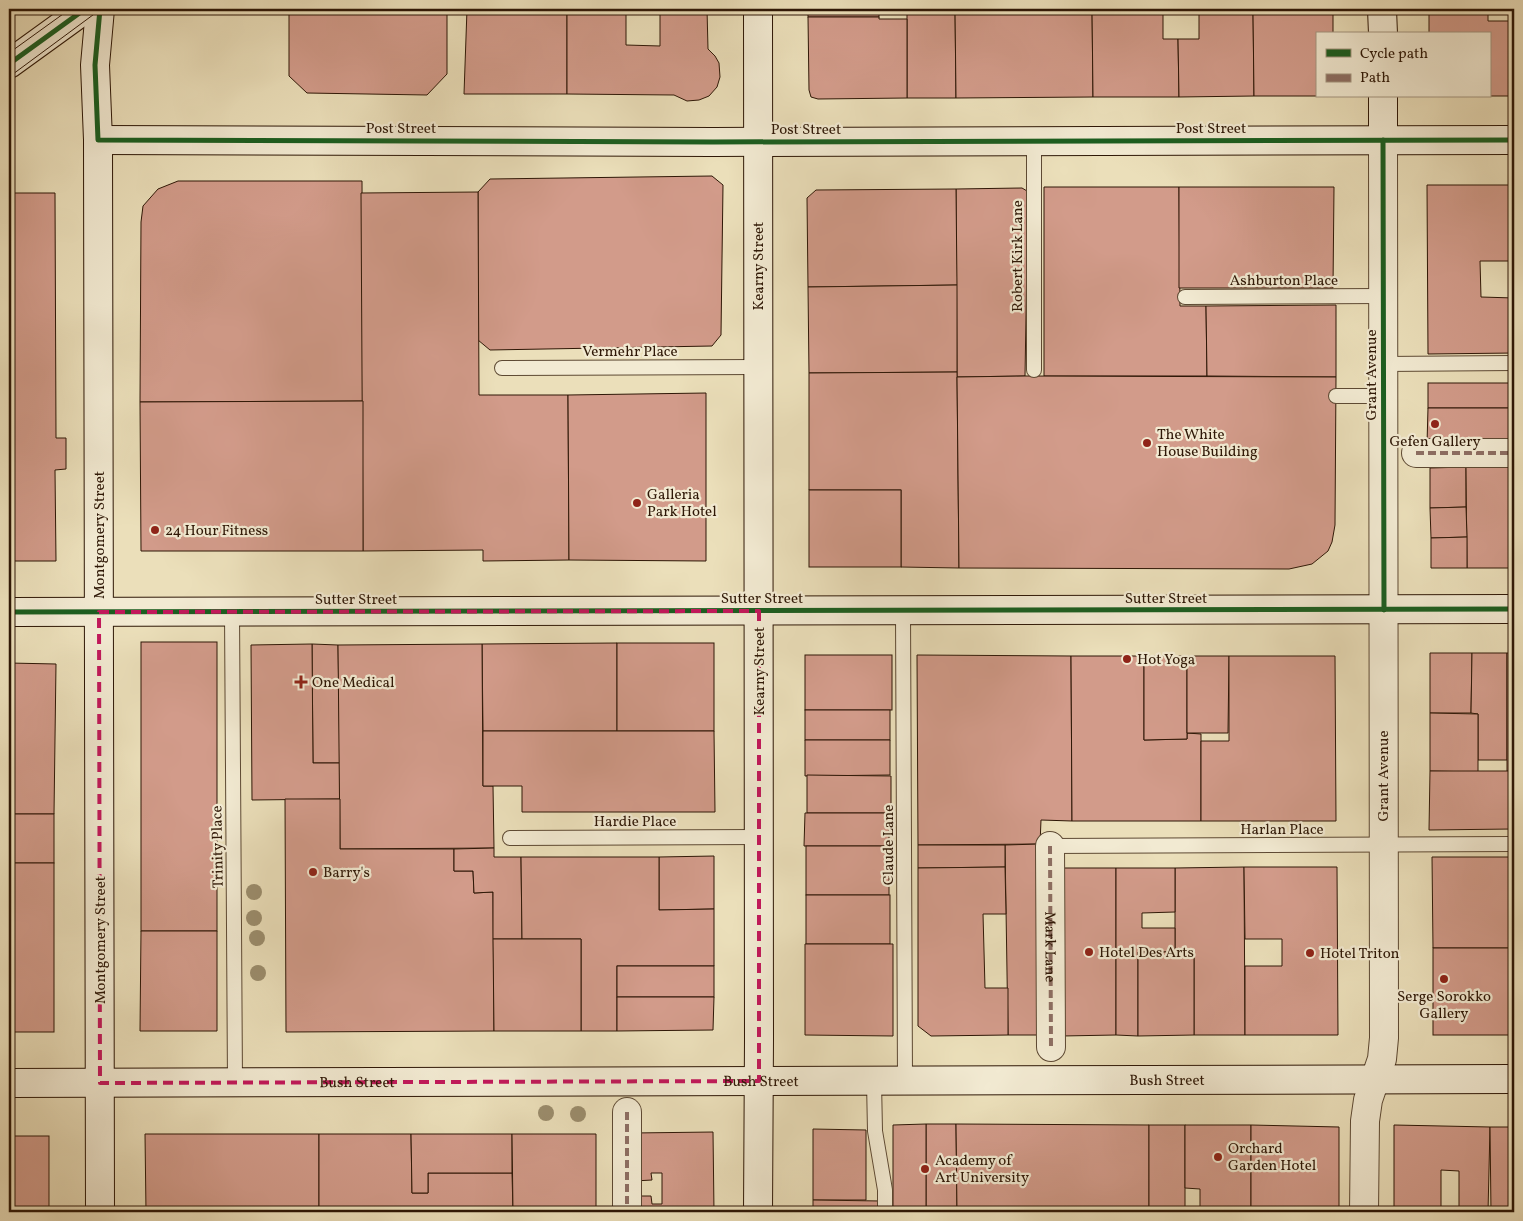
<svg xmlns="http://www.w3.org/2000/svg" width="1523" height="1221" font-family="Vollkorn,serif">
	<rect width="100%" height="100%" fill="#ebdfba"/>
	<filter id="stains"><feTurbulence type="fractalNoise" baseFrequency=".004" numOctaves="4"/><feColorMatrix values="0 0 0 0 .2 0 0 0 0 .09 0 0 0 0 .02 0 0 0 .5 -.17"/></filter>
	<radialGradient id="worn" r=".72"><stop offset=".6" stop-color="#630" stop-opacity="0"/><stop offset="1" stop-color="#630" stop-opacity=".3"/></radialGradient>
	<g fill="#d29b8a" stroke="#2e1706" fill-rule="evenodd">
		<polygon points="289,9 447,9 447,74 427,95 307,93 289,76"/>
		<polygon points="467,9 567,9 567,94 464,94"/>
		<path d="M567 9H707L708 49 715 56 719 63 720 77 717 87 709 96 699 100 687 101 674 95 567 94ZM626 11H660V46L626 45Z"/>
		<rect x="808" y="9" width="71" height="8"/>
		<polygon points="907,9 933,9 933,13 907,14"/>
		<polygon points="933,9 955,9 956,98 907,98 907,14 933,13"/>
		<polygon points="955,9 1092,9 1093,97 956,98"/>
		<polygon points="1092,9 1163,9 1163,39 1178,39 1179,97 1093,97"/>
		<polygon points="1199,9 1253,9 1254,96 1179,97 1178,39 1199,39"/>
		<polygon points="1253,9 1333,9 1333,13 1253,14"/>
		<polygon points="1429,9 1488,9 1488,21 1514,21 1514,96 1489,96 1489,34 1429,34"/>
		<polygon points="1333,13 1333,34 1317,34 1317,96 1254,96 1253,14"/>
		<polygon points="808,17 879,17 879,19 907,19 907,98 818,99 811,97 809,90"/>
		<polygon points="712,176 723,185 721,335 712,346 490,350 478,340 478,192 490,179"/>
		<polygon points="178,181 362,181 363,401 140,402 141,222 143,206 158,189"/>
		<polygon points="1427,185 1514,185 1514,261 1480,261 1481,297 1514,298 1514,353 1428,354"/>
		<polygon points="1044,187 1179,187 1180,306 1206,306 1207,376 1044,376"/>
		<polygon points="1179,187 1334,187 1333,288 1179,288"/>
		<polygon points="1022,188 1027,191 1029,195 1031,255 1027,255 1025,376 957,377 956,189"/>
		<polygon points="956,189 957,285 808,287 807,198 816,190"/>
		<polygon points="478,192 479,395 568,395 569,560 483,561 483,550 363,551 361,193"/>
		<polygon points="9,193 55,193 56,438 66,438 66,469 55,470 56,561 9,561"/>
		<polygon points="957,285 957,372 809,373 808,287"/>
		<polygon points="1336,305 1336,377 1207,376 1206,306"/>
		<polygon points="957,372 959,568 901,567 901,490 809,490 809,373"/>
		<polygon points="1025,376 1336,377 1335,525 1332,542 1328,551 1312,564 1289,569 959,568 957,377"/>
		<rect x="1428" y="383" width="86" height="25"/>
		<polygon points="706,393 706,561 569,560 568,395"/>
		<polygon points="363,401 363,551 141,551 140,402"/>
		<polygon points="1428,408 1514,408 1514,444 1427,444"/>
		<polygon points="1466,467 1466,507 1430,508 1430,468"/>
		<polygon points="1466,467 1509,467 1510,568 1467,568"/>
		<polygon points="1509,467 1514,467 1514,568 1510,568"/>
		<rect x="809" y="490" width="92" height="77"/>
		<polygon points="1466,507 1467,537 1431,538 1430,508"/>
		<polygon points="1467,537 1467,568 1431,568 1431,538"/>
		<rect x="141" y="642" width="76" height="289"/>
		<polygon points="617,643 617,731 483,731 482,644"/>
		<rect x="617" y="643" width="97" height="88"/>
		<polygon points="312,644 338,645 340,763 313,763"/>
		<polygon points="312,644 313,763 340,763 340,799 252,800 251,645"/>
		<polygon points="482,644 483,786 493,786 494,848 340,849 338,645"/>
		<polygon points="1430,653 1472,653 1471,713 1430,713"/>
		<polygon points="1472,653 1507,653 1507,760 1478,760 1478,714 1471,713"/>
		<polygon points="1507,653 1514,653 1514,829 1512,829 1512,771 1507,771"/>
		<rect x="805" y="655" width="87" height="55"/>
		<polygon points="917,655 1071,656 1072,821 1041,820 1040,844 918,845"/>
		<polygon points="1071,656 1144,656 1144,740 1187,739 1187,733 1201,734 1201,821 1072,821"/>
		<polygon points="1144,656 1187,656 1187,739 1144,740"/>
		<polygon points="1187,656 1229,656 1228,733 1187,733"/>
		<polygon points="1229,656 1335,656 1336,821 1201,821 1201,741 1229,741"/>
		<polygon points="9,663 56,664 54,814 9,814"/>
		<rect x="805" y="710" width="85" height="30"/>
		<polygon points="1430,713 1478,714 1478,772 1430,771"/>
		<polygon points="483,731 714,731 715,812 522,812 522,786 483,786"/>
		<polygon points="805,740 890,740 890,775 805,776"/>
		<polygon points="1430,771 1512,771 1512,829 1429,830"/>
		<polygon points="807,775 891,776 891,813 807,813"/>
		<polygon points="285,799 340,799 340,849 454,849 454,871 473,871 474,893 493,892 494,1031 286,1032"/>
		<polygon points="805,813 889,813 889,846 804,846"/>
		<rect x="9" y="814" width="45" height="49"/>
		<polygon points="1040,844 1043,1035 1008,1035 1005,845"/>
		<polygon points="918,845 1005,845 1005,867 918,868"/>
		<rect x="806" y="846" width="83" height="49"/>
		<polygon points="494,848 494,857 521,857 522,939 493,939 493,892 474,893 473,871 454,871 454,849"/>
		<polygon points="714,856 714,909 659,910 659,857"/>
		<polygon points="521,857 659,857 659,910 714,909 714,966 617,966 617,1031 581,1031 581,939 522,939"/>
		<polygon points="1432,857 1514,857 1514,948 1433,948"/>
		<rect x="9" y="863" width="45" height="169"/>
		<polygon points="1005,867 1006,914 983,914 985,988 1008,988 1008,1035 931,1036 918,1026 918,868"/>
		<polygon points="1244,867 1245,1035 1194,1035 1194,952 1175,952 1175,868"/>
		<polygon points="1244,867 1337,867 1338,1035 1245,1035 1245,966 1282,966 1282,939 1245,939"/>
		<polygon points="1061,868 1116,868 1116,1035 1062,1036"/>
		<polygon points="1116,868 1175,868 1175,912 1142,913 1142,928 1175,928 1175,952 1138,952 1138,1036 1116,1035"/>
		<rect x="806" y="895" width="84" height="49"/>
		<polygon points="141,931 217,931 217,1031 140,1031"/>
		<polygon points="493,939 581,939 581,1031 494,1031"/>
		<polygon points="805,944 893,944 893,1036 805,1035"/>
		<rect x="1433" y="948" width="81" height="87"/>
		<polygon points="1138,952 1194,952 1194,1035 1138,1036"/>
		<rect x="617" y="966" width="97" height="31"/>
		<polygon points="617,997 714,997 713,1030 617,1031"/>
		<polygon points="926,1124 956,1124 957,1212 926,1212"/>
		<polygon points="926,1124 926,1212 893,1212 893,1125"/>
		<polygon points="956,1124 1149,1125 1149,1212 957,1212"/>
		<rect x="1149" y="1125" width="36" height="87"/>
		<polygon points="1185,1125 1251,1125 1251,1212 1200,1212 1200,1189 1185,1188"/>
		<polygon points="1251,1125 1339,1127 1339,1212 1251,1212"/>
		<polygon points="1394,1125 1490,1127 1488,1212 1459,1212 1459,1171 1441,1170 1441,1212 1394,1212"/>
		<polygon points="1490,1127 1514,1127 1514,1212 1491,1212"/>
		<polygon points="813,1129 866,1130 866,1200 813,1200"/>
		<polygon points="713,1132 714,1212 634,1212 634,1196 651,1196 652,1204 662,1204 662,1173 651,1173 652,1180 634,1181 633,1133"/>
		<polygon points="145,1134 319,1134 319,1212 146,1212"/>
		<polygon points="319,1134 411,1134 412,1193 428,1193 428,1173 512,1173 513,1212 319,1212"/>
		<polygon points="411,1134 512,1134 512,1173 428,1173 428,1193 412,1193"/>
		<polygon points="512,1134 596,1134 596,1212 513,1212"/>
		<rect x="9" y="1136" width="40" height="76"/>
		<polygon points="813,1200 881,1201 881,1212 813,1212"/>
	</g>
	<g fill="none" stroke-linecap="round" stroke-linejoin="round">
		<defs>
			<g id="lane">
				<polyline points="1185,297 1383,296"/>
				<polyline points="1383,364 1514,363"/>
				<polyline points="502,368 758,367"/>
				<polyline points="1034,370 1034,141"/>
				<polyline points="1336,396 1383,396"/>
				<polyline points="903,611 905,1080"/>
				<polyline points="232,612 235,1083"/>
				<polyline points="510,838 759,837"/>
				<polyline points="1050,846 1514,844"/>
				<polyline points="874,1082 875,1131 885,1190 885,1212"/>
			</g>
			<g id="street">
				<polyline points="1416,453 1514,453"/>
				<path id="s1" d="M1050 846 1051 1047"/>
				<polyline points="627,1112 627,1212"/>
				<polyline points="1364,1212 1365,1121 1368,1100 1382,1059 1384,1038 1383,140"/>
			</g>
			<g id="secondary">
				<polyline points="1382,9 1383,34"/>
				<polyline points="9,64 85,9"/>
				<polyline points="1383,96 1383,140"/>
				<polyline points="98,140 713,142 1514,140"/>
				<polyline points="9,612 1514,609"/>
				<path id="s2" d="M9 1083 1514 1079"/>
				<polyline points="100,1212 98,140 95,65 100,9"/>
				<polyline points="758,1212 759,1039 758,9"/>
			</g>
		</defs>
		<use href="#lane" stroke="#5d4933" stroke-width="16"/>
		<use href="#street" stroke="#5d4933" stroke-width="30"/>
		<use href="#secondary" stroke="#2e1706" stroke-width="30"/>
		<use href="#lane" stroke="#f2ead2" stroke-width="14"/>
		<use href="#street" stroke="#f2ead2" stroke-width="28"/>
		<use href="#secondary" stroke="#f2ead2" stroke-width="28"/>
		<g stroke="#2e1706" stroke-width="1">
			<polyline points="9,53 70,9"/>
			<polyline points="9,77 101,9"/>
		</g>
		<g stroke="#8d6e63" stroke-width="4" stroke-dasharray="8 4" stroke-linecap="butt">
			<polyline points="1416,453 1514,453"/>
			<polyline points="1050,846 1051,1047"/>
			<polyline points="627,1112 627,1212"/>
		</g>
		<defs>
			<g id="cycleway">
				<polyline points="100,9 95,65 98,140 713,142 1514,140"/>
				<polyline points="9,64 85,9"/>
				<polyline points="1383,140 1384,610"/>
				<polyline points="9,612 1514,609"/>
			</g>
		</defs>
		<use href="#cycleway" stroke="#f2ead2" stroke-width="8"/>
		<use href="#cycleway" stroke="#1b5e20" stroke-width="5"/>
	</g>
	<g fill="#9b8d6d">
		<circle cx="254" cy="892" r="8"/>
		<circle cx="254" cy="918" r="8"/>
		<circle cx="257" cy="938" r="8"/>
		<circle cx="258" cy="973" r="8"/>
		<circle cx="546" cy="1113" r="8"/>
		<circle cx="578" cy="1114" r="8"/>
	</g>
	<path fill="none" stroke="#c2185b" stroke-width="4" stroke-dasharray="10 6" stroke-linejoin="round" d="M759 611V1081L100 1083 99 612Z"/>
	<g fill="#8f2418" stroke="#f2ead2" stroke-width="2">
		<circle cx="1435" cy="424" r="5"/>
		<circle cx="1147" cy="443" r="5"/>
		<circle cx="637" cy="503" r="5"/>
		<circle cx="155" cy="530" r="5"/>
		<circle cx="1127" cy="659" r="5"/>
		<path d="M298.5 674.5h5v5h5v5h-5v5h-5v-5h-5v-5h5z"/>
		<circle cx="313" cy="872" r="5"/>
		<circle cx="1089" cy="952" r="5"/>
		<circle cx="1310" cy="953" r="5"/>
		<circle cx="1444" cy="979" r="5"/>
		<circle cx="1218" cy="1157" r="5"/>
		<circle cx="925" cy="1169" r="5"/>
	</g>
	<g text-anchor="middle" stroke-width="4.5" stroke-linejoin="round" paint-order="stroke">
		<g font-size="15" fill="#2e1706" stroke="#f2ead2">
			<text x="401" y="133">Post Street</text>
			<text x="1211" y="133">Post Street</text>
			<text x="806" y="134">Post Street</text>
			<text transform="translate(1017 256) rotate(-90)" y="5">Robert Kirk Lane</text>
			<text transform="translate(758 266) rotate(-90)" y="5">Kearny Street</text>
			<text x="1284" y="285">Ashburton Place</text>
			<text x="630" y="356">Vermehr Place</text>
			<text transform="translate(1371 375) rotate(-90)" y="5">Grant Avenue</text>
			<text transform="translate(99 535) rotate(-90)" y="5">Montgomery Street</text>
			<text x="762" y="603">Sutter Street</text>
			<text x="1166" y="603">Sutter Street</text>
			<text x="356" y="604">Sutter Street</text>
			<text transform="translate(759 671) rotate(-90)" y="5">Kearny Street</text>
			<text transform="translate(1383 776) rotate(-90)" y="5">Grant Avenue</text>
			<text x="635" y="826">Hardie Place</text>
			<text x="1282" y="834">Harlan Place</text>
			<text transform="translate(888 845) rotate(-90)" y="5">Claude Lane</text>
			<text transform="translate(217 847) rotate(-91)" y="5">Trinity Place</text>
			<text transform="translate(100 940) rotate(-90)" y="5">Montgomery Street</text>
			<text dy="5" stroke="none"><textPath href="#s1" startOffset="101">Mark Lane</textPath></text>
			<text dy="5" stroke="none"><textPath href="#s2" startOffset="1158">Bush Street</textPath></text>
			<text dy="5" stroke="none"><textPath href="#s2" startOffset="752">Bush Street</textPath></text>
			<text dy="5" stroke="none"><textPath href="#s2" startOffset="348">Bush Street</textPath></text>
		</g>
		<g font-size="15" fill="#2e1706" stroke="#f2ead2" text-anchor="start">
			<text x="1157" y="439">The White<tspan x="1157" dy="17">House Building</tspan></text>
			<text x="1435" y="446" text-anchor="middle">Gefen Gallery</text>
			<text x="647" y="499">Galleria<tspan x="647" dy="17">Park Hotel</tspan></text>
			<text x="165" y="535">24 Hour Fitness</text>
			<text x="1137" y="664">Hot Yoga</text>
			<text x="312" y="687">One Medical</text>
			<text x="323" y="877">Barry's</text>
			<text x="1099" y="957">Hotel Des Arts</text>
			<text x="1320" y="958">Hotel Triton</text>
			<text x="1444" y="1001" text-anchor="middle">Serge Sorokko<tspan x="1444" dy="17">Gallery</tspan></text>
			<text x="1228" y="1153">Orchard<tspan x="1228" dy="17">Garden Hotel</tspan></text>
			<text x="935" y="1165">Academy of<tspan x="935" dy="17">Art University</tspan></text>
		</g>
	</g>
	<rect width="1523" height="1221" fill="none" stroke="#ebdfba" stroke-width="30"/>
	<rect x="10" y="10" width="1503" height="1201" fill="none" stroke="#2e1706" stroke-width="2.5"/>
	<rect x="15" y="15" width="1493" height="1191" fill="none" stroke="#2e1706"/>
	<rect x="1316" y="32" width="175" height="65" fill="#f2ead2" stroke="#a49680"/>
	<rect x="1326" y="49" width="25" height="8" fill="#1b5e20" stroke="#a49680"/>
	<text x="1360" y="58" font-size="15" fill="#2e1706">Cycle path</text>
	<rect x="1326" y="74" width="25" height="8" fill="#8d6e63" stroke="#a49680"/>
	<text x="1360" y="82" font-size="15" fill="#2e1706">Path</text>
	<rect width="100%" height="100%" filter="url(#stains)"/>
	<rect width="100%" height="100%" fill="url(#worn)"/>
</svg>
